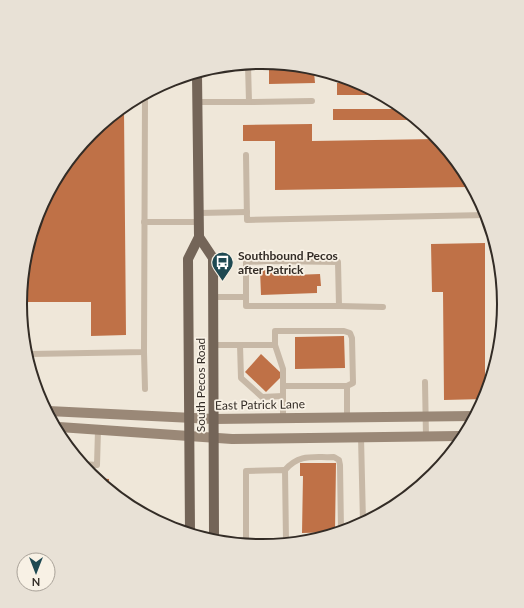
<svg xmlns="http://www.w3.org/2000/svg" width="524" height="608" font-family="Lato,sans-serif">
	<rect width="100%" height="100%" fill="#efe7d9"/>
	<g fill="#bf7147">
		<polygon points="269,63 314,72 315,83 269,84"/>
		<polygon points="337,83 359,83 376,95 337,95"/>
		<polygon points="333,109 398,109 414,120 333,120"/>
		<polygon points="124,111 126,335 91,336 91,302 20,302 39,211 91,133"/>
		<polygon points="312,124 312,141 437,139 469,187 275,190 275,141 243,141 243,125"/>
		<polygon points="485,243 485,397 484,399 444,400 443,292 432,292 431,244"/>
		<polygon points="260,270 293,270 293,275 320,274 321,286 317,286 317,293 261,295"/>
		<polygon points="344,336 345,368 295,369 295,337"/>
		<polygon points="261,354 283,375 266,392 245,372"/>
		<polygon points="300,463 336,463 335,532 302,533 303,476 300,476"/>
		<polygon points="95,478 109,479 109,487"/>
	</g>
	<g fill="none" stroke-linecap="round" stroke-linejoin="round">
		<g stroke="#c7b8a6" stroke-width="6">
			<polyline points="248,65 249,102 312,101"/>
			<polyline points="197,102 249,102"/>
			<polyline points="246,155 247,220 486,215"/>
			<polyline points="199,213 247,212"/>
			<polyline points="144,222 199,222"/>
			<polygon points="271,261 338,262 339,306 246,306 246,262"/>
			<polyline points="213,297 246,297"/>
			<polyline points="339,306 383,307"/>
			<polyline points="214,345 275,345 283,369 283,418"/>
			<polyline points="240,345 241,378 262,397 283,396"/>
			<polyline points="275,345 275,331 344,331 350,333 352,338 353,383 347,386 283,386"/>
			<polyline points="144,352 145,389"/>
			<polyline points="30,354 144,352 145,97"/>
			<polyline points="425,382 426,437"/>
			<polyline points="347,386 347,418"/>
			<polyline points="361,437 363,522"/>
			<polyline points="83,464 97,465 98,430"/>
			<path d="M285 470C300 453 314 458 334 457L339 460 340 465 341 530"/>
			<polyline points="246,543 246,471 285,470 286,541"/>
			<polyline points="257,545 267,545"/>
		</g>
		<g stroke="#9a8877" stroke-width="10">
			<polyline points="48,411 214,419 473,416"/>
			<polyline points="59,427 232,439 459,436"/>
		</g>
		<g stroke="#746558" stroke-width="10">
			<polyline points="199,237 213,258 214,536"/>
			<polyline points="190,532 188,259 199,237 197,75"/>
		</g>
	</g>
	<defs>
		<symbol id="bus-pin" viewBox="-11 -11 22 30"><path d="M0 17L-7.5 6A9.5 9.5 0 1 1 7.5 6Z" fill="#1e4952" stroke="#f8f1e5"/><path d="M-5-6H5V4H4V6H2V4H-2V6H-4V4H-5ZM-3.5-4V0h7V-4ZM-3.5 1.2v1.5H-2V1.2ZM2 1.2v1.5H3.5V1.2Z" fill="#fff"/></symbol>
	</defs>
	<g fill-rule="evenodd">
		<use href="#bus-pin" x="210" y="250" width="25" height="34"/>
	</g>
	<g text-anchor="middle" stroke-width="3.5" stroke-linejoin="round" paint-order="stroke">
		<g font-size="12" font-weight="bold" fill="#332c26" stroke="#f8f1e5" text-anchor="start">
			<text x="238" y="260">Southbound Pecos<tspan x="238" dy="14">after Patrick</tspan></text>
		</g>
		<g font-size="12" fill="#332c26" stroke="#f8f1e5">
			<text transform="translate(201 385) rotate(-90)" y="4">South Pecos Road</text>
			<text transform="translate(260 405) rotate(-1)" y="4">East Patrick Lane</text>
		</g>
	</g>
	<path d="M0 0H524V608H0ZM27 304a235 235 0 1 1 470 0a235 235 0 1 1-470 0Z" fill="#e8e1d6" fill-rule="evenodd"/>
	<path fill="none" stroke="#332c26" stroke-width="2" d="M27 304a235 235 0 1 1 470 0a235 235 0 1 1-470 0Z"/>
	<g transform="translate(36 572) rotate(180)"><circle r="19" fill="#f8f1e5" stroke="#a9a299"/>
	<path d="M0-3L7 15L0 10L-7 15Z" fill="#1e4952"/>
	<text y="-6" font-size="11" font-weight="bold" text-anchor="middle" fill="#332c26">N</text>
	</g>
</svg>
